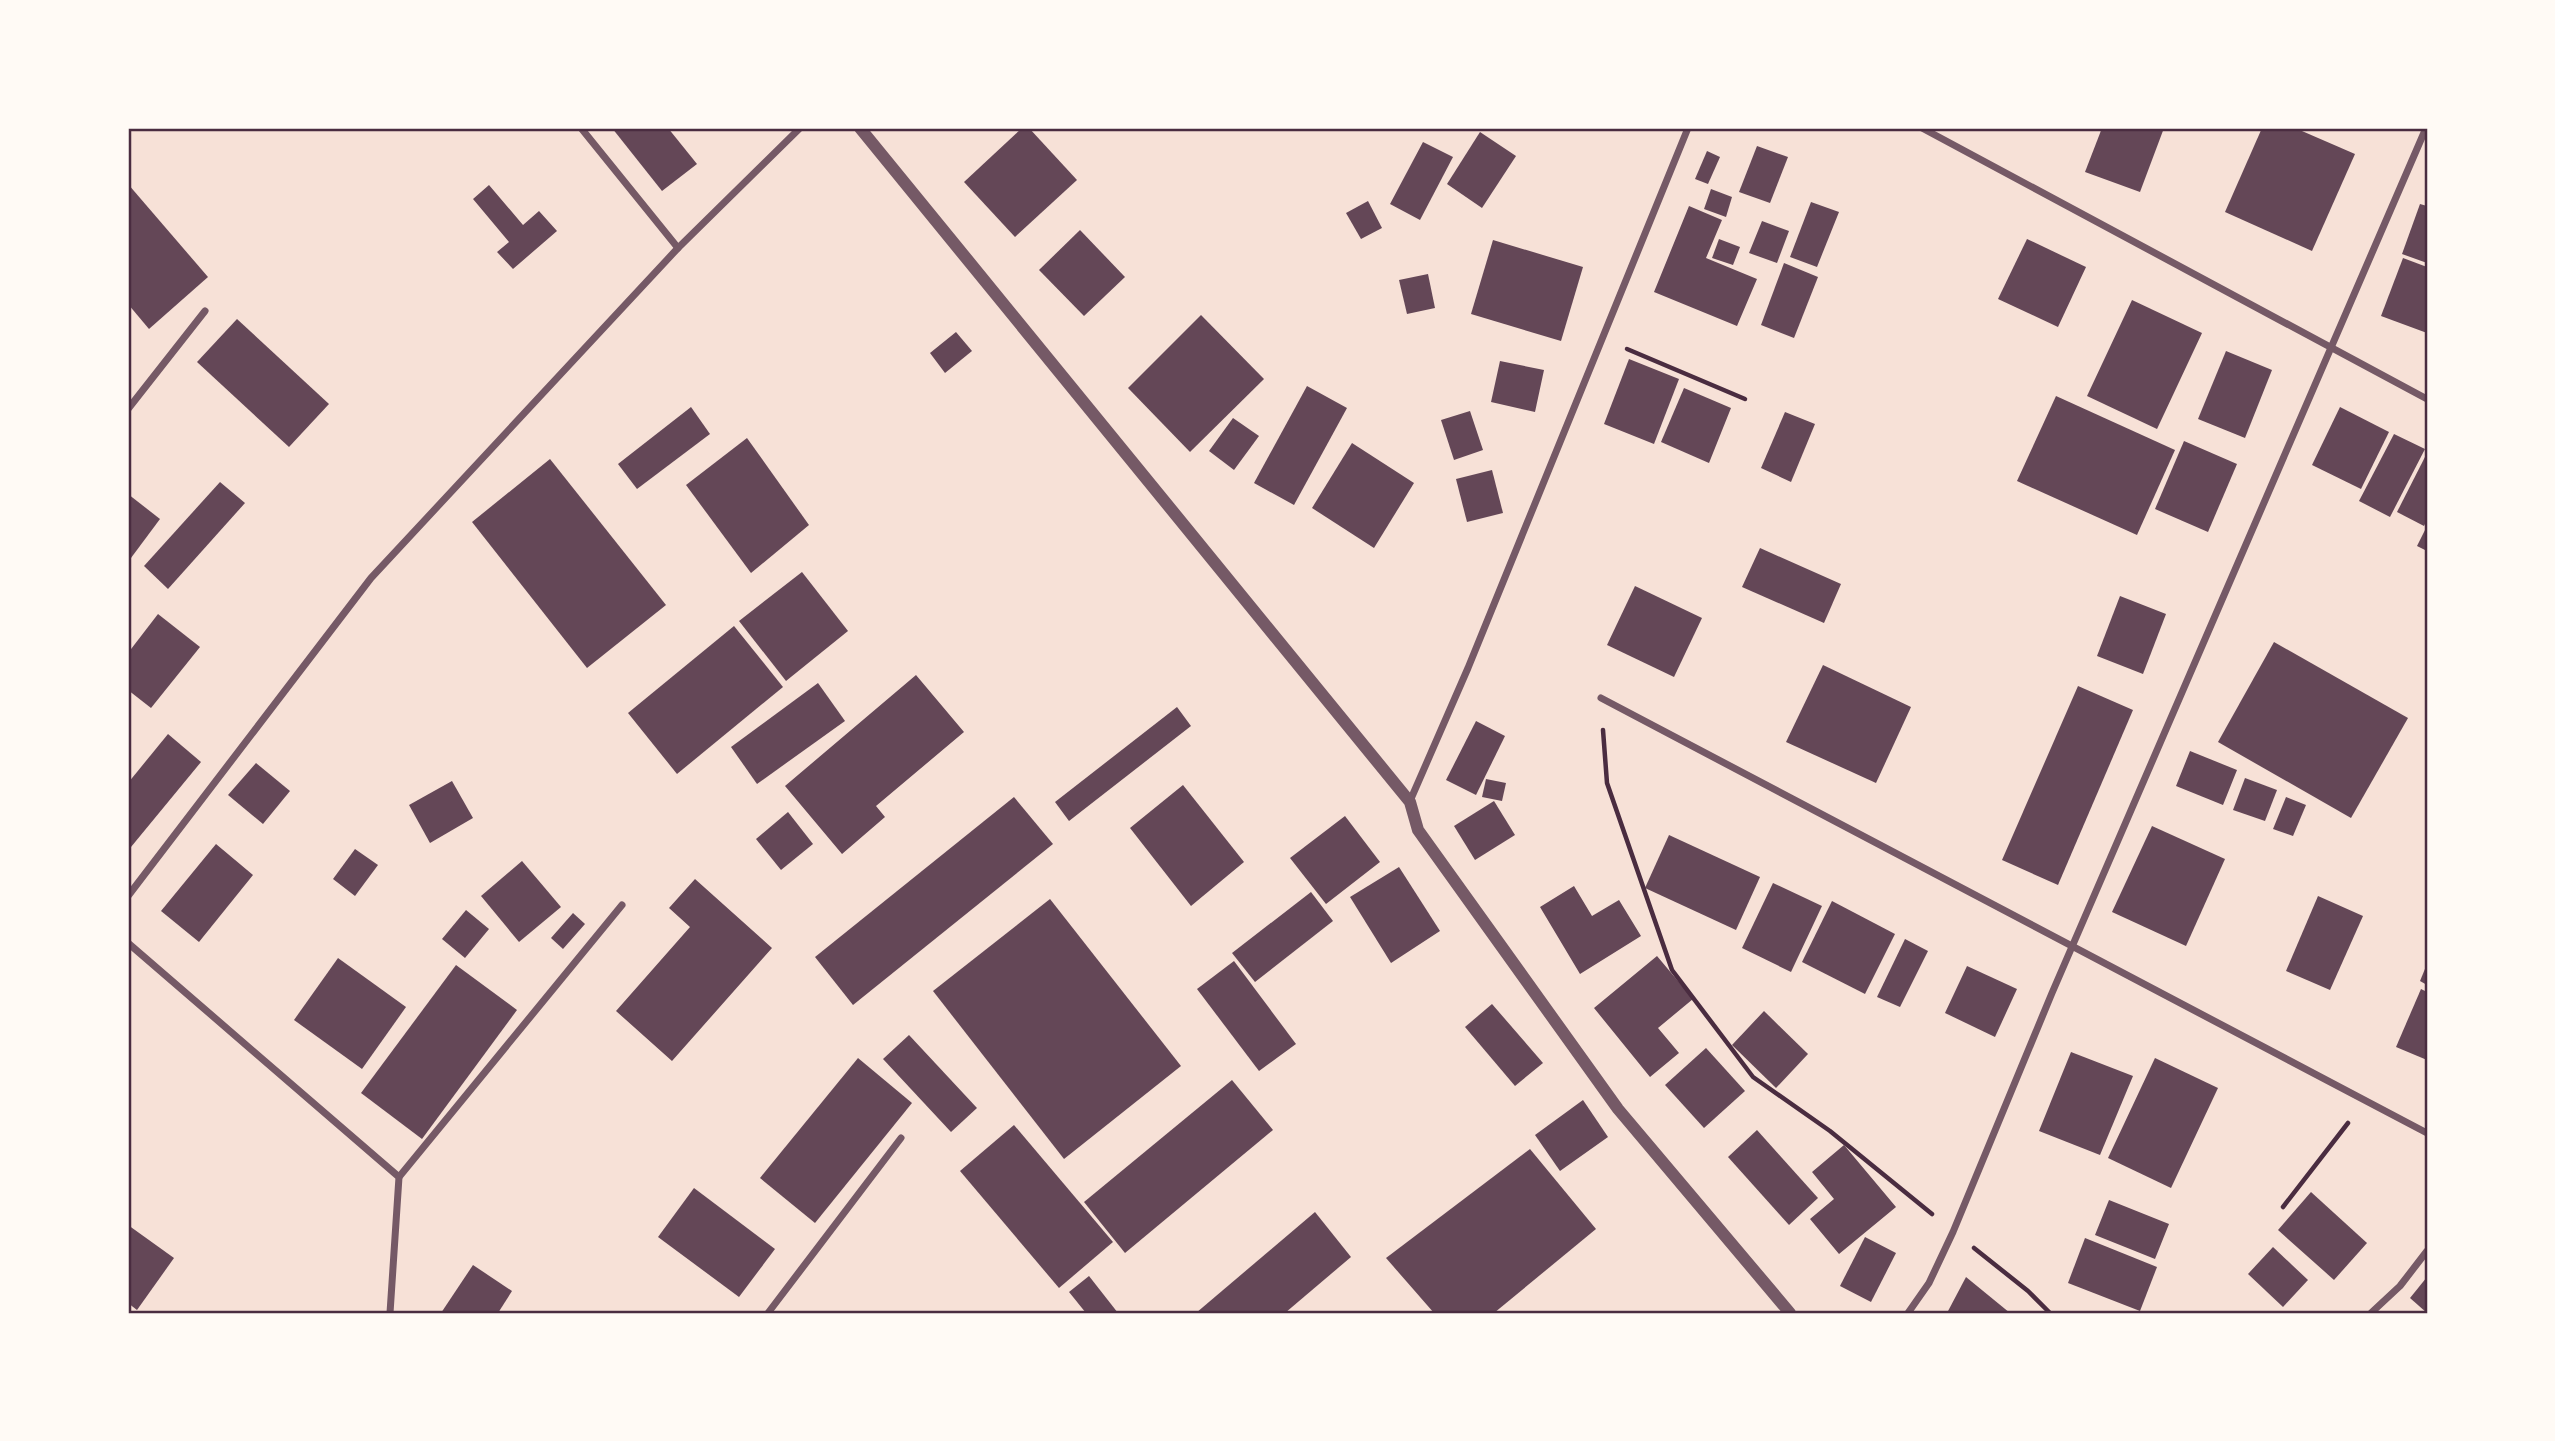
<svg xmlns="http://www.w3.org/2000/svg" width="2555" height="1441" font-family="'Space Grotesk',sans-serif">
	<rect width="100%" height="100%" fill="#f7e1d7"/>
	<g fill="#644757">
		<polygon points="612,128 668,128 697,164 662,191"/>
		<polygon points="1022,128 1029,128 1077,180 1015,237 964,182"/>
		<polygon points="2102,128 2164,128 2140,192 2085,172"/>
		<polygon points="2262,128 2295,128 2355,154 2312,251 2225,212"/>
		<polygon points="1480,132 1516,156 1482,208 1447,184"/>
		<polygon points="1423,142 1453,157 1420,220 1390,204"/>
		<polygon points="1757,146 1788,157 1770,203 1739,192"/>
		<polygon points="1707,151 1720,157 1708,184 1695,179"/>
		<polygon points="128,184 208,277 149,329 128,304"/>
		<polygon points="489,185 523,225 539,211 557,231 513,269 497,252 509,242 473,199"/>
		<polygon points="1711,189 1732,197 1726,217 1704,209"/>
		<polygon points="1368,201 1382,228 1361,239 1346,213"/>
		<polygon points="1811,202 1839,212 1817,267 1790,257"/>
		<polygon points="2420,204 2427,206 2427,263 2402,254"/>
		<polygon points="1689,206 1722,220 1706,258 1757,279 1737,326 1654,292"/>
		<polygon points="1762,221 1789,231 1777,263 1749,253"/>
		<polygon points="1080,230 1125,277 1084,316 1039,270"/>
		<polygon points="1719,239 1740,247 1733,265 1712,258"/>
		<polygon points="2027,239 2086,267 2058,327 1998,299"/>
		<polygon points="1493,240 1583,267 1561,341 1471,314"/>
		<polygon points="2403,258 2427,267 2427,333 2381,316"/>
		<polygon points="1784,263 1818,277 1794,338 1761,325"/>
		<polygon points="1428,274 1435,308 1407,314 1399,280"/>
		<polygon points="2132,300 2202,333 2157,429 2087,396"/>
		<polygon points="1201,315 1264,379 1190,452 1128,388"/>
		<polygon points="237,319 329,404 289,447 197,362"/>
		<polygon points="956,332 972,351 945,373 930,353"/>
		<polygon points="2226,351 2272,370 2245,438 2198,419"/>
		<polygon points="1629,359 1679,379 1654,444 1604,424"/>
		<polygon points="1500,361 1544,370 1535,412 1491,402"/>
		<polygon points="1307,386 1347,408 1294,505 1254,483"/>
		<polygon points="1684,388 1731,408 1709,463 1661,442"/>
		<polygon points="2056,396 2175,450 2137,535 2017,481"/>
		<polygon points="691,407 710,434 637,489 618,464"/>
		<polygon points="2340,407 2389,432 2361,489 2312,465"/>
		<polygon points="1470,411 1483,450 1454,460 1441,420"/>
		<polygon points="1785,412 1815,424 1791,482 1761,468"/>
		<polygon points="1233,418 1259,436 1234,470 1209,451"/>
		<polygon points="2394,434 2425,449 2390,517 2359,501"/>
		<polygon points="747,438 809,525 751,573 686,485"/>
		<polygon points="2184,441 2237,464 2208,532 2155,509"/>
		<polygon points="1352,443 1414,483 1374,548 1312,508"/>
		<polygon points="2427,453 2427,520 2424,526 2397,512"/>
		<polygon points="550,459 666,605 587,668 472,522"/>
		<polygon points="1492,470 1503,513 1467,522 1456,479"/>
		<polygon points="220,482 245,503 168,589 144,566"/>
		<polygon points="128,494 160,519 128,562"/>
		<polygon points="2427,526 2427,551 2417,546"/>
		<polygon points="1760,548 1841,584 1824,623 1742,587"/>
		<polygon points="802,572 848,631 786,681 739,621"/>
		<polygon points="1635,586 1702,618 1674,677 1607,645"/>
		<polygon points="2120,596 2166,614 2143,674 2097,656"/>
		<polygon points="158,614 200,647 151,708 128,690 128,653"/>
		<polygon points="734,626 783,687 677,774 628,713"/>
		<polygon points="2274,642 2408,718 2351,818 2218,742"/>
		<polygon points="1823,665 1911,707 1876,783 1786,742"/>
		<polygon points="916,675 964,732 876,806 885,817 842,854 785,786"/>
		<polygon points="818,683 845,721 757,784 731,747"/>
		<polygon points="2078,686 2133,710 2058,885 2002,860"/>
		<polygon points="1177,707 1191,726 1069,821 1055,802"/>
		<polygon points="1476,721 1505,736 1476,795 1446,780"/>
		<polygon points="168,734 201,762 131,847 128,844 128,783"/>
		<polygon points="2190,751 2237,770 2223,805 2176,786"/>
		<polygon points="256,763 290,791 263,824 228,795"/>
		<polygon points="2245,778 2277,790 2265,821 2233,810"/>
		<polygon points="1486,779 1506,783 1502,801 1482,797"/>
		<polygon points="452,781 473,818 430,843 409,805"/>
		<polygon points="1183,785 1244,862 1191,906 1130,828"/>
		<polygon points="1014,797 1053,844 853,1005 815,957"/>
		<polygon points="2286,797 2306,805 2293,836 2273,829"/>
		<polygon points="1494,801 1515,835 1475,860 1454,826"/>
		<polygon points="788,812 813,844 781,870 756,839"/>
		<polygon points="1345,816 1380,862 1326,904 1290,858"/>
		<polygon points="2152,826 2225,859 2186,946 2112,912"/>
		<polygon points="1669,835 1760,877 1736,930 1645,888"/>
		<polygon points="216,844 253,875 199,942 161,911"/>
		<polygon points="355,849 378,865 355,896 333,879"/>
		<polygon points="522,861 561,907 519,942 481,896"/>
		<polygon points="1399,867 1440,931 1391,963 1350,897"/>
		<polygon points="695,879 772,948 672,1061 616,1011 690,927 669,908"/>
		<polygon points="1773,883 1822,906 1791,972 1742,948"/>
		<polygon points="1574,886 1592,916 1619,900 1641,936 1580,974 1540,907"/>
		<polygon points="1311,892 1333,921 1255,982 1232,953"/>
		<polygon points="2318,896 2363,916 2330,990 2286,971"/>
		<polygon points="1050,899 1181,1066 1064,1159 933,991"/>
		<polygon points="1832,901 1895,934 1865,994 1802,962"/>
		<polygon points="466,910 489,929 465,958 442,939"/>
		<polygon points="573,913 585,924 563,949 551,938"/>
		<polygon points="1905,939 1928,951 1900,1007 1877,997"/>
		<polygon points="1657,956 1693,999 1658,1028 1679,1053 1650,1077 1594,1008"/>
		<polygon points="338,958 406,1007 362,1069 294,1020"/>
		<polygon points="1234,961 1296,1044 1259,1071 1197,989"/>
		<polygon points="2427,964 2427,985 2420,981"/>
		<polygon points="456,965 517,1010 422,1139 361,1093"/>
		<polygon points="1967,966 2017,989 1995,1037 1945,1013"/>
		<polygon points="2421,989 2427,992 2427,1060 2396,1047"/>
		<polygon points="1492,1004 1543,1063 1515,1086 1465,1027"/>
		<polygon points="1764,1011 1808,1054 1776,1088 1732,1045"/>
		<polygon points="909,1035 977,1108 951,1132 883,1059"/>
		<polygon points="1706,1048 1745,1091 1704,1128 1665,1085"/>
		<polygon points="2071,1052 2133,1076 2100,1155 2039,1131"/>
		<polygon points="858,1058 912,1103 815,1223 760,1178"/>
		<polygon points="2155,1058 2218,1088 2171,1188 2108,1158"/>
		<polygon points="1232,1080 1273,1130 1125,1253 1084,1202"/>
		<polygon points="1583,1100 1608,1137 1560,1171 1535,1135"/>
		<polygon points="1014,1125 1113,1242 1059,1288 960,1171"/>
		<polygon points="1757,1130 1818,1198 1789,1225 1728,1157"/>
		<polygon points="1844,1145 1896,1207 1839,1254 1810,1219 1834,1199 1812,1172"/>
		<polygon points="1530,1149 1596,1229 1494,1313 1434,1313 1386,1258"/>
		<polygon points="694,1188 775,1249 739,1297 658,1237"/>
		<polygon points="2311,1192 2367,1243 2334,1280 2278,1230"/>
		<polygon points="2109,1200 2169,1224 2155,1259 2095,1235"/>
		<polygon points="1315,1212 1351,1257 1285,1313 1196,1313"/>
		<polygon points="128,1225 174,1258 137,1310 128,1303"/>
		<polygon points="1865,1237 1896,1253 1871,1302 1840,1286"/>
		<polygon points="2085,1238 2157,1267 2140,1311 2068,1283"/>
		<polygon points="2273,1247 2308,1280 2283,1307 2248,1274"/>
		<polygon points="473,1265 512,1291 498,1313 441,1313"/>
		<polygon points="1089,1276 1118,1313 1086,1313 1069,1292"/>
		<polygon points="1966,1277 2010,1313 1947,1313"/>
		<polygon points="2427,1277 2427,1313 2410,1298"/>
	</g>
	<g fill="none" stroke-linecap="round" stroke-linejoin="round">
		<g stroke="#4a2c40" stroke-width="4.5">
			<polyline points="1627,349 1745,399"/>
			<polyline points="1603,730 1607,783 1672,970 1753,1077 1830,1131 1932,1214"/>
			<polyline points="2283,1207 2348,1123"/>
			<polyline points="1974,1248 2028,1291 2050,1313"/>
		</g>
		<g stroke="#755966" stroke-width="7">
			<polyline points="581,128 678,248"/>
			<polyline points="1922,128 2427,399"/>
			<polyline points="128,409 205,311"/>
			<polyline points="1601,698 2427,1133"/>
			<polyline points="1410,801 1468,668 1688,128"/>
			<polyline points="128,896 371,578 678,248 800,128"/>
			<polyline points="128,943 399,1177 390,1313"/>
			<polyline points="399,1177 622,905"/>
			<polyline points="768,1313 901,1138"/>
			<polyline points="1908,1313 1929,1283 1953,1232 2052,993 2426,128"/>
			<polyline points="2371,1313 2400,1286 2427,1251"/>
		</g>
		<polyline stroke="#755966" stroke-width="12" points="860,128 1410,802 1418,830 1618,1109 1790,1313"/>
	</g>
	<rect width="2555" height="1441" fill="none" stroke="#fffaf5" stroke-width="259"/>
	<rect x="130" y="130" width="2296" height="1182" fill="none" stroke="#4a2c40" stroke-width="2.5"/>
</svg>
